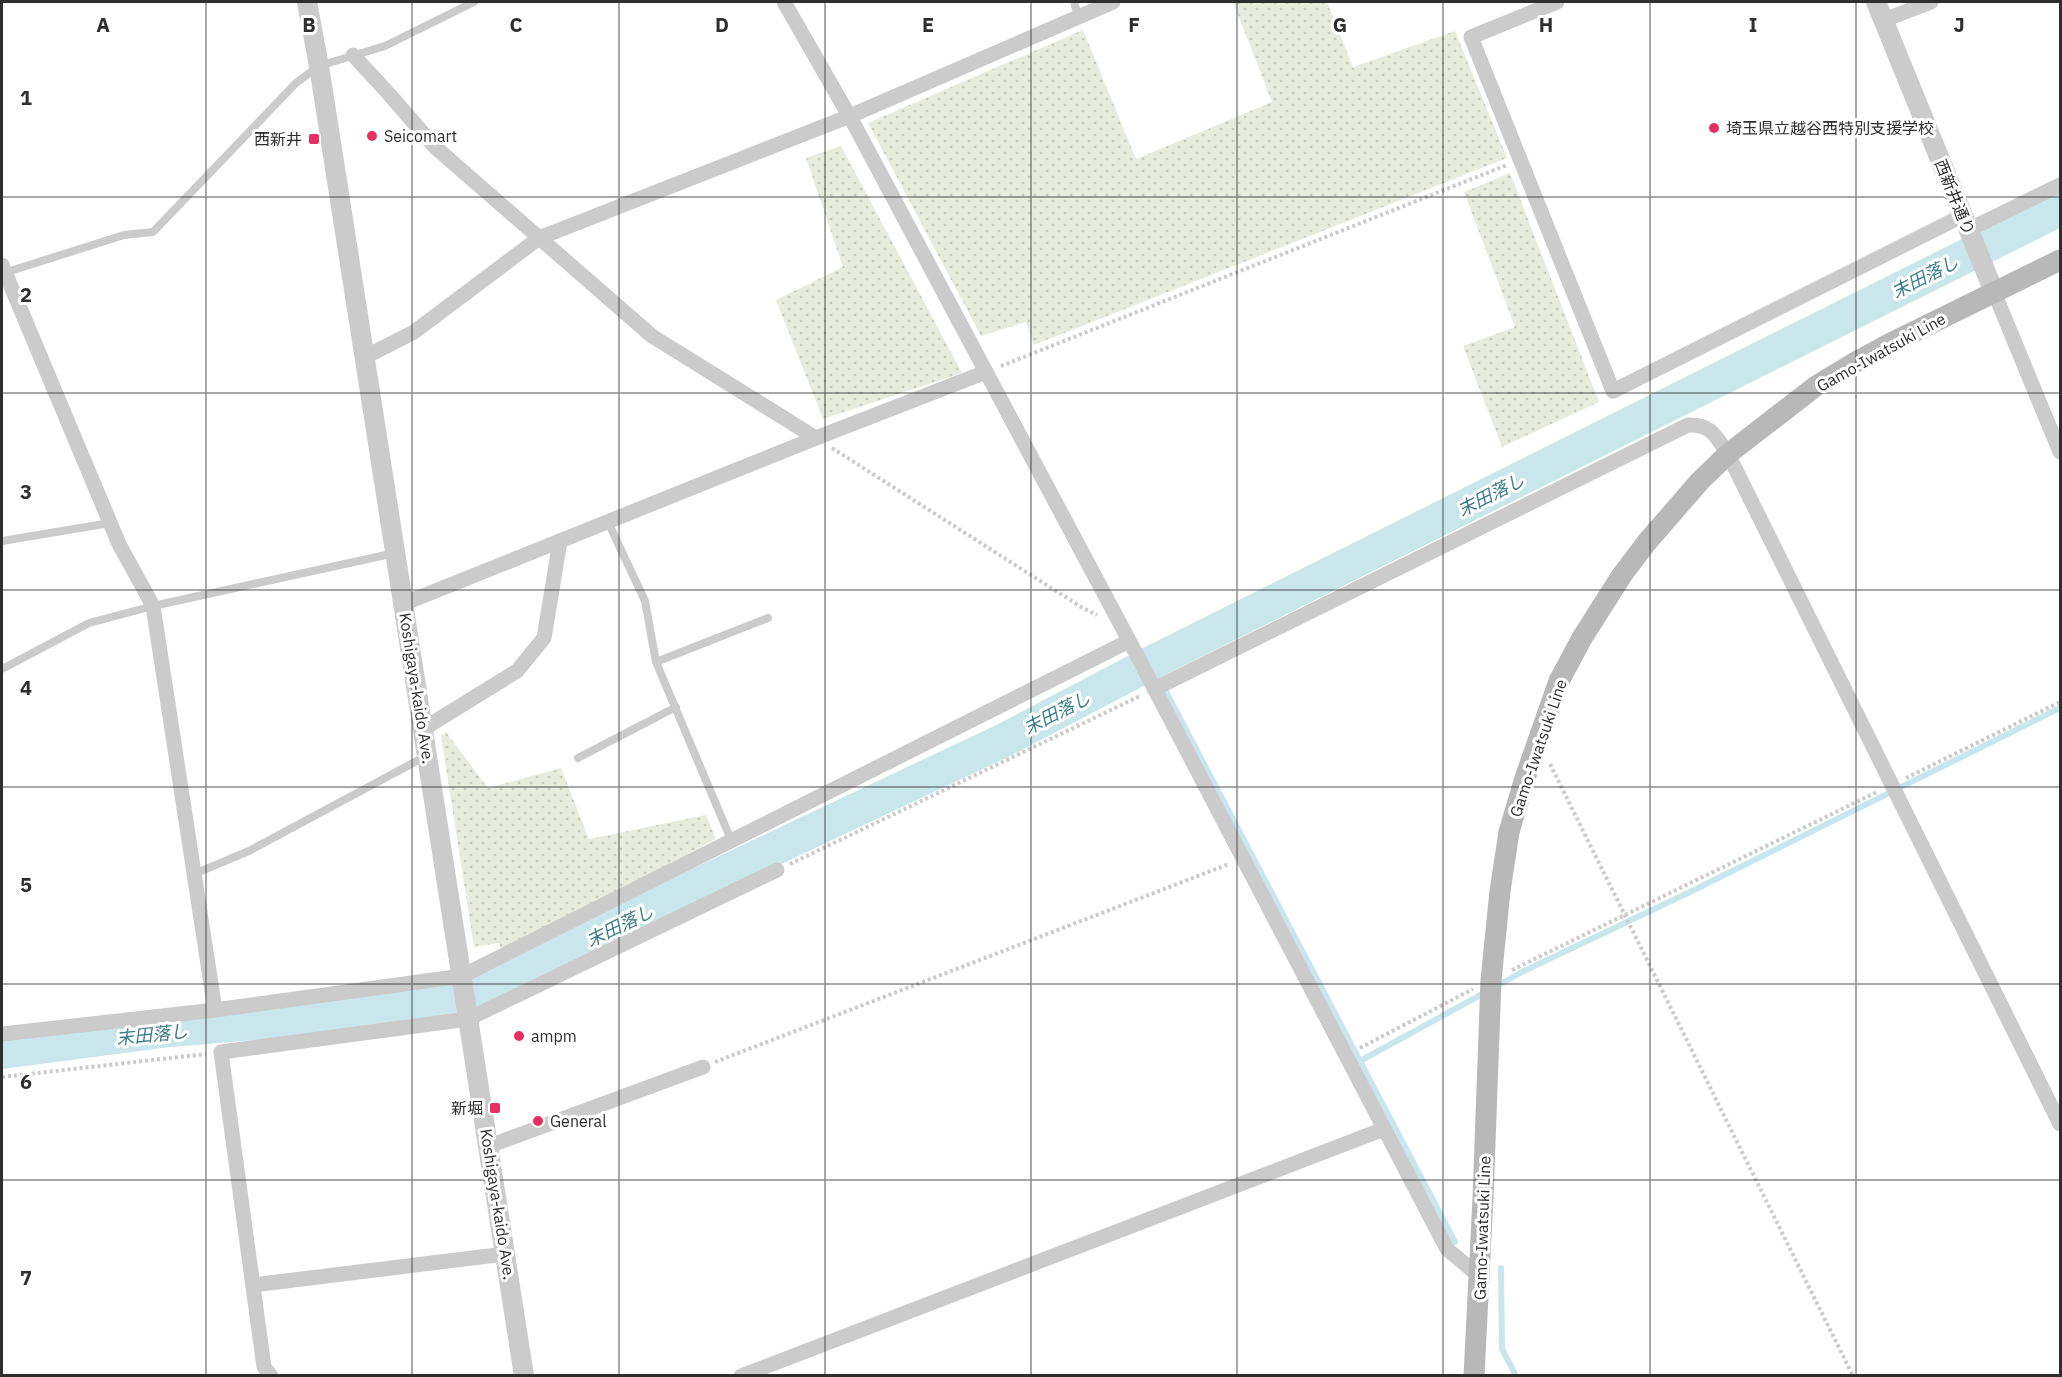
<svg xmlns="http://www.w3.org/2000/svg" width="2062" height="1377" font-family="'IBM Plex Sans','Noto Sans JP',sans-serif">
	<defs>
		<pattern id="grass-dots" width="8" height="8" patternUnits="userSpaceOnUse" patternTransform="scale(1.5)"><rect width="8" height="8" fill="#e8ecdc"/><path d="M2 2h.1M6 6h.1" fill="none" stroke="#c7cbbd" stroke-width="1.8" stroke-linecap="round"/></pattern>
	</defs>
	<rect width="100%" height="100%" fill="#fff"/>
	<g fill="url(#grass-dots)">
		<polygon points="1233,2 1327,2 1353,67 1455,31 1507,158 1034,345 1026,322 981,336 868,123 1083,30 1136,159 1272,102"/>
		<polygon points="841,146 962,373 823,419 776,300 843,267 806,158"/>
		<polygon points="1510,173 1599,402 1502,447 1463,346 1515,327 1464,192"/>
		<polygon points="446,732 488,788 561,768 589,839 706,815 716,839 502,953 499,943 474,947 441,736"/>
	</g>
	<g fill="none" stroke-linecap="round" stroke-linejoin="round">
		<g stroke="#c8e6ec" stroke-width="6">
			<polyline points="1151,663 1455,1242"/>
			<polyline points="1495,987 1522,972 1690,892 2060,708"/>
			<polyline points="1360,1061 1486,992"/>
			<polyline points="1501,1268 1502,1349 1516,1376"/>
		</g>
		<polyline stroke="#c8e6ec" stroke-width="34" points="2,1052 170,1030 281,1021 447,1001 498,985 685,891 1004,740 1151,663 2060,209"/>
		<g stroke="#cbcbcb" stroke-width="4" stroke-dasharray="3 3" stroke-linecap="butt">
			<polyline points="1001,366 1507,165"/>
			<polyline points="832,448 1081,607 1097,615"/>
			<polyline points="1550,764 1853,1376"/>
			<polyline points="1906,778 2060,702"/>
			<polyline points="790,864 1140,696"/>
			<polyline points="1512,970 1877,792"/>
			<polyline points="1360,1048 1473,989"/>
			<polyline points="715,1062 1229,864"/>
			<polyline points="2,1077 206,1054"/>
		</g>
		<g stroke="#cbcbcb" stroke-width="8">
			<polyline points="1074,2 1078,16"/>
			<polyline points="4,273 124,235 153,232 296,83 319,66 385,46 474,2"/>
			<polyline points="608,522 645,601 656,662 732,842"/>
			<polyline points="2,541 110,523"/>
			<polyline points="656,662 768,618"/>
			<polyline points="2,669 89,623 153,606 395,553"/>
			<polyline points="578,758 676,707"/>
			<polyline points="194,874 249,851 426,756"/>
		</g>
		<g stroke="#cbcbcb" stroke-width="15">
			<polyline points="784,2 855,126 1140,661 1447,1249 1479,1276"/>
			<polyline points="1557,2 1471,37 1613,391 1962,216"/>
			<polyline points="1884,20 1931,2"/>
			<polyline points="353,55 389,94 435,147 652,336 816,438"/>
			<polyline points="1968,230 2060,185"/>
			<polyline points="2,265 119,544 153,606 215,1010"/>
			<polyline points="1994,292 2060,452"/>
			<polyline points="365,357 414,332 539,238 850,116 1113,2"/>
			<polyline points="403,604 816,438 986,372"/>
			<path d="M1154 689 1688 425C1712 424 1716 437 1728 454L2060 1124"/>
			<polyline points="423,729 517,671 544,638 560,541"/>
			<polyline points="2,1034 215,1010 462,976 1129,641"/>
			<polyline points="489,1146 703,1067"/>
			<polyline points="253,1285 505,1254"/>
			<polyline points="271,1376 264,1367 221,1052 468,1019 777,870"/>
			<polyline points="741,1376 1384,1129"/>
		</g>
		<g stroke="#cbcbcb" stroke-width="20">
			<polyline points="307,2 319,66 524,1376"/>
			<polyline points="1876,2 1994,292"/>
		</g>
		<polyline stroke="#b8b8b8" stroke-width="21" points="1474,1376 1483,1198 1491,980 1500,891 1509,832 1525,778 1559,681 1582,638 1622,575 1647,542 1700,481 1728,454 1816,386 1854,363 1889,344 2060,260"/>
	</g>
	<path fill="none" stroke="#2e2e2e" stroke-width="1.5" stroke-opacity="0.55" d="M206 2V1376M412 2V1376M619 2V1376M825 2V1376M1031 2V1376M1237 2V1376M1443 2V1376M1650 2V1376M1856 2V1376M2 197H2060M2 393H2060M2 590H2060M2 787H2060M2 984H2060M2 1180H2060"/>
	<g fill="#e72f65" stroke="#fff" stroke-width="2">
		<circle cx="1714" cy="128" r="6"/>
		<circle cx="372" cy="136" r="6"/>
		<rect x="308" y="133" width="12" height="12" rx="3"/>
		<circle cx="519" cy="1036" r="6"/>
		<rect x="489" y="1102" width="12" height="12" rx="3"/>
		<circle cx="538" cy="1121" r="6"/>
	</g>
	<g text-anchor="middle" stroke-width="6" stroke-linejoin="round" paint-order="stroke">
		<g font-size="16" fill="#2e2e2e" stroke="#fff" text-anchor="start">
			<text x="1726" y="134">埼玉県立越谷西特別支援学校</text>
			<text x="384" y="142">Seicomart</text>
			<text x="302" y="145" text-anchor="end">西新井</text>
			<text x="531" y="1042">ampm</text>
			<text x="483" y="1114" text-anchor="end">新堀</text>
			<text x="550" y="1127">General</text>
		</g>
		<g font-size="16" fill="#2e2e2e" stroke="#fff">
			<text transform="translate(1955 197) rotate(68)" y="6">西新井通り</text>
			<text transform="translate(1881 352) rotate(-29)" y="6">Gamo-Iwatsuki Line</text>
			<text transform="translate(417 688) rotate(81)" y="6">Koshigaya-kaido Ave.</text>
			<text transform="translate(1538 748) rotate(-71)" y="6">Gamo-Iwatsuki Line</text>
			<text transform="translate(498 1204) rotate(81)" y="6">Koshigaya-kaido Ave.</text>
			<text transform="translate(1482 1228) rotate(-88)" y="6">Gamo-Iwatsuki Line</text>
		</g>
		<g font-size="18" font-style="italic" fill="#3a7d8b" stroke="#fff">
			<text transform="translate(1925 277) rotate(-27)" y="6">末田落し</text>
			<text transform="translate(1491 495) rotate(-27)" y="6">末田落し</text>
			<text transform="translate(1057 713) rotate(-27)" y="6">末田落し</text>
			<text transform="translate(620 926) rotate(-26)" y="6">末田落し</text>
			<text transform="translate(152 1035) rotate(-6)" y="6">末田落し</text>
		</g>
	</g>
	<g font-size="20" text-anchor="middle" font-weight="bold" fill="#2e2e2e" stroke="#fff" stroke-width="6" stroke-linejoin="round" paint-order="stroke">
		<text x="103" y="32">A</text>
		<text x="309" y="32">B</text>
		<text x="516" y="32">C</text>
		<text x="722" y="32">D</text>
		<text x="928" y="32">E</text>
		<text x="1134" y="32">F</text>
		<text x="1340" y="32">G</text>
		<text x="1546" y="32">H</text>
		<text x="1753" y="32">I</text>
		<text x="1959" y="32">J</text>
		<text x="26" y="105">1</text>
		<text x="26" y="302">2</text>
		<text x="26" y="499">3</text>
		<text x="26" y="695">4</text>
		<text x="26" y="892">5</text>
		<text x="26" y="1089">6</text>
		<text x="26" y="1285">7</text>
	</g>
	<rect width="2062" height="1377" fill="none" stroke="#2e2e2e" stroke-width="6"/>
</svg>
